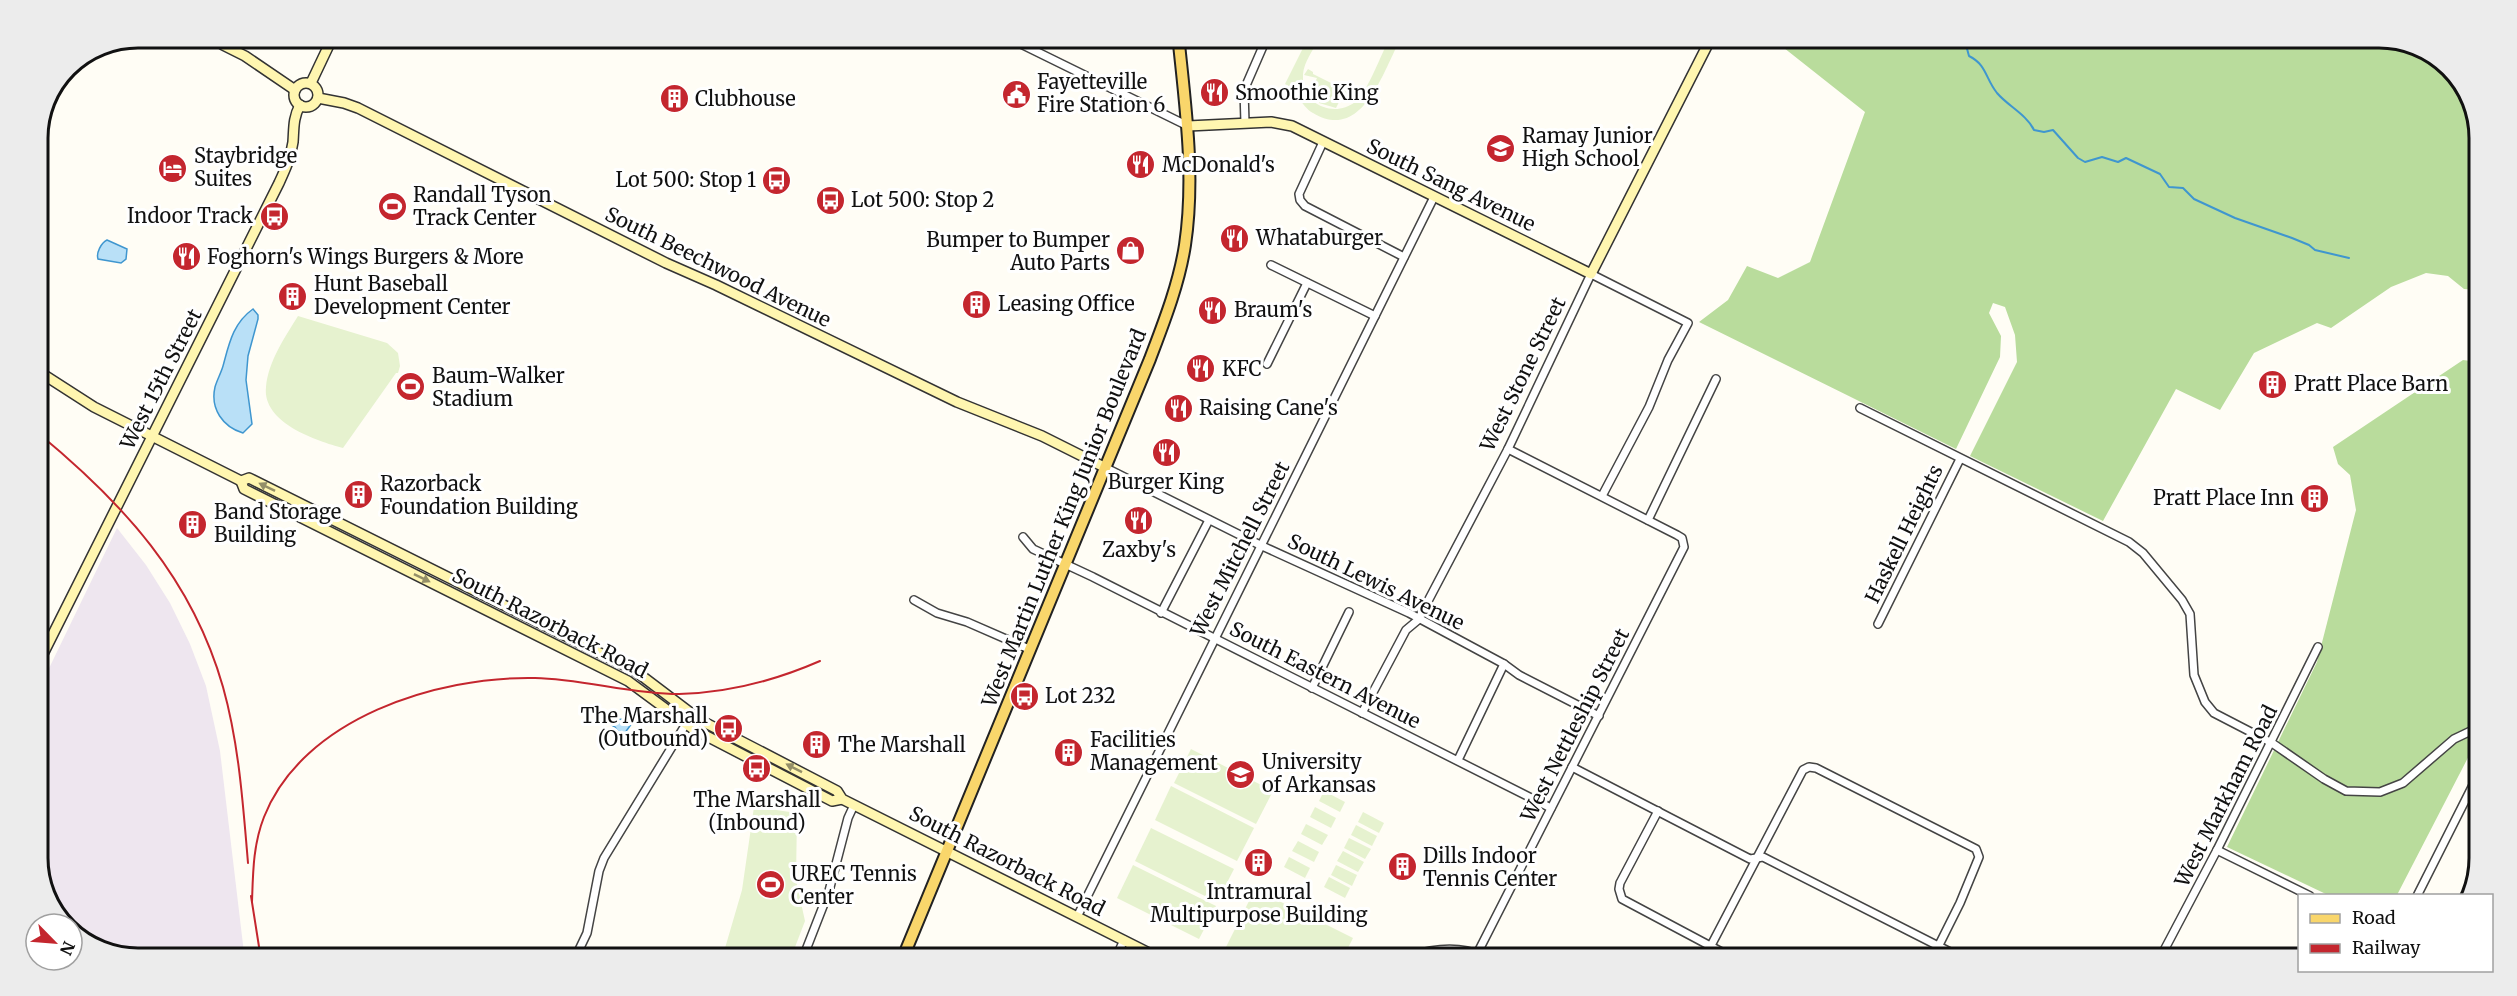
<svg xmlns="http://www.w3.org/2000/svg" width="2517" height="996" font-family="Merriweather,serif">
	<rect width="100%" height="100%" fill="#fffdf5"/>
	<polygon fill="#eee6ef" points="117,528 146,565 170,603 190,644 206,686 220,751 244,953 105,953 72,929 72,924 65,924 58,919 38,865 38,691"/>
	<g fill="#b9dc9c">
		<polygon points="2412,43 2459,77 2479,131 2478,290 2464,289 2448,276 2426,273 2391,287 2331,328 2317,323 2254,353 2220,410 2176,389 2103,521 1970,456 2017,362 2015,335 2005,307 1993,303 1989,313 2001,336 2000,357 1956,449 1699,322 1728,300 1747,266 1778,278 1810,262 1865,112 1779,44"/>
		<polygon points="2463,360 2478,362 2475,744 2397,895 2328,895 2227,847 2317,662 2356,510 2350,475 2338,464 2333,447"/>
	</g>
	<g fill="#e6f2cf">
		<path d="M1305 44H1316C1310 55 1302 66 1303 79 1303 105 1335 118 1355 102 1368 91 1379 59 1387 44H1398C1382 75 1361 142 1313 113 1299 105 1299 90 1285 84Z"/>
		<polygon points="1308,69 1313,72 1313,74 1349,92 1351,90 1357,94 1354,100 1344,92 1336,108 1319,103 1320,100 1309,95 1317,78 1304,75"/>
		<path d="M298 316 387 343 398 353 400 366 398 373H396L343 448C317 441 262 423 266 387 268 362 285 337 298 316Z"/>
		<polygon points="1191,749 1273,791 1256,824 1174,783"/>
		<polygon points="1171,786 1254,828 1237,861 1155,820"/>
		<polygon points="1324,791 1345,802 1340,812 1319,801"/>
		<polygon points="754,807 797,813 796,880 805,921 792,955 723,955 742,890"/>
		<polygon points="1315,807 1336,818 1331,828 1310,817"/>
		<polygon points="1363,812 1384,823 1379,833 1358,822"/>
		<polygon points="1306,824 1328,835 1322,845 1301,834"/>
		<polygon points="1356,825 1377,836 1372,846 1351,835"/>
		<polygon points="1151,828 1234,869 1217,902 1135,861"/>
		<polygon points="1349,838 1371,849 1365,859 1344,848"/>
		<polygon points="1298,841 1319,852 1314,862 1292,851"/>
		<polygon points="1343,851 1364,862 1358,872 1337,861"/>
		<polygon points="1289,857 1310,868 1305,878 1284,867"/>
		<polygon points="1133,865 1216,906 1199,939 1117,898"/>
		<polygon points="1336,865 1357,875 1352,886 1331,875"/>
		<polygon points="1329,877 1350,888 1345,898 1324,887"/>
		<polygon points="1255,889 1353,938 1344,956 1234,956 1224,951"/>
	</g>
	<g fill="#b9e0f7" stroke="#3f96cf" stroke-width="1.5">
		<path d="M107 240 127 249 126 259 121 263 98 259C96 253 101 243 107 240Z"/>
		<path d="M253 309 258 315V319L248 356 246 380 252 424 243 433C223 427 210 409 215 387 217 380 221 373 223 366 229 344 233 323 253 309Z"/>
		<polygon points="604,717 633,721 632,723 622,737 615,727 602,719"/>
	</g>
	<g fill="none" stroke-linecap="round" stroke-linejoin="round">
		<path stroke="#3f96cf" stroke-width="2" d="M1958 43 1966 45 1969 56C1987 65 1985 78 1997 93 2008 106 2027 115 2034 130L2044 132 2053 130 2078 158 2085 162 2102 157 2118 162 2126 158 2160 174 2169 187 2183 188 2194 199 2235 218 2292 238 2309 245 2315 250 2349 258"/>
		<defs>
			<g id="street">
				<polyline points="1021,44 1188,126"/>
				<polyline points="1245,123 1244,90 1264,44"/>
				<polyline points="1323,142 1299,194 1300,200 1305,206 1404,257"/>
				<polyline points="1271,265 1375,316"/>
				<polyline points="1267,364 1307,283"/>
				<polyline points="1860,408 2129,542 2143,553 2182,600 2190,614 2194,675 2205,702 2214,713 2272,743 2324,779 2346,791 2380,792 2403,783 2454,739 2475,729"/>
				<polyline points="1104,467 1260,545 1409,613 1504,664 1519,675 1599,716"/>
				<polyline points="1648,520 1716,379"/>
				<polyline points="1023,537 1033,549 1093,577 1551,808"/>
				<polyline points="914,600 937,613 967,622 1029,649"/>
				<polyline points="1161,613 1209,520"/>
				<polyline points="1878,624 1960,459"/>
				<polyline points="1312,688 1349,612"/>
				<polyline points="1362,713 1406,630 1418,620 1508,449 1591,274 1688,323 1668,360 1649,407 1602,496"/>
				<polyline points="1458,760 1504,664"/>
				<polyline points="1572,767 1750,859 1763,857 1960,957"/>
				<polyline points="1658,811 1620,883 1619,889 1622,899 1731,957"/>
				<polyline points="2217,850 2310,896"/>
				<polyline points="2417,896 2475,781"/>
				<polyline points="1077,917 1434,197"/>
				<polyline points="577,954 587,933 599,871 604,858 692,714"/>
				<polyline points="1477,954 1684,547 1682,538 1677,535 1508,449"/>
				<polyline points="804,955 829,891 848,818 854,805"/>
				<polyline points="1117,955 1124,940"/>
				<path d="M1409 956C1432 949 1459 945 1482 956"/>
				<polyline points="1705,957 1803,770 1809,767 1816,768 1976,849 1979,857 1960,903 1933,957"/>
				<polyline points="2160,958 2217,850 2318,647"/>
			</g>
			<g id="secondary">
				<polyline points="223,45 245,56 295,90"/>
				<circle cx="306" cy="95" r="12"/>
				<polyline points="311,83 329,45"/>
				<polyline points="318,98 344,103 358,108 666,263 716,285 957,402 1042,436 1104,467"/>
				<polyline points="1188,126 1271,122 1292,126 1591,274 1708,44"/>
				<polyline points="38,371 94,407 241,481 249,478 634,670 700,720 837,791 842,799 1155,956"/>
				<polyline points="241,481 244,489 628,681 693,729 832,801 842,799"/>
				<path d="M38 664 279 183C285 170 291 157 293 142 294 128 293 118 300 105"/>
			</g>
			<path id="primary" d="M904 955 1150 359C1164 322 1179 284 1185 245 1195 178 1186 111 1179 44"/>
		</defs>
		<use href="#street" stroke="#444" stroke-width="10"/>
		<use href="#secondary" stroke="#333" stroke-width="12"/>
		<use href="#primary" stroke="#222" stroke-width="14"/>
		<use href="#street" stroke="#fff" stroke-width="7"/>
		<use href="#secondary" stroke="#fff6b0" stroke-width="9"/>
		<use href="#primary" stroke="#f9d66b" stroke-width="10"/>
		<g stroke="#c4262e" stroke-width="2">
			<path d="M38 433C123 503 192 578 223 687 239 744 243 804 248 863"/>
			<polyline points="251,896 260,953"/>
			<path d="M252 902C253 873 253 845 264 817 303 718 437 676 535 678 583 679 631 694 679 694 729 693 774 681 820 661"/>
		</g>
	</g>
	<defs><path id="oneway-solid" d="M-6-.8H1V-3.2L6.5 0L1 3.2V.8H-6Z" transform="scale(1.5)"/></defs>
	<g fill="#948f68">
		<use href="#oneway-solid" transform="translate(267 487) rotate(-154)"/>
		<use href="#oneway-solid" transform="translate(422 578) rotate(26)"/>
		<use href="#oneway-solid" transform="translate(794 768) rotate(-153)"/>
	</g>
	<defs>
		<symbol id="restaurant-disc" viewBox="-11 -11 22 22"><circle r="9.5" fill="#c4262e" stroke="#fff"/><path d="M-5-6h1v4h1v-4h1v4h1v-4h1v5L-1.5 .5V6h-2V.5L-5-1ZM5-6V6H3V1.5H1.5Q1.5-4 5-6Z" fill="#fff"/></symbol>
		<symbol id="civic-disc" viewBox="-11 -11 22 22"><circle r="9.5" fill="#c4262e" stroke="#fff"/><path d="M-.6-6.5H3V-4.5H.6V-3L4-1V1h2V6H-6V1h2V-1L-.6-3ZM-1.2 2.5V6h2.4V2.5Z" fill="#fff"/></symbol>
		<symbol id="building-disc" viewBox="-11 -11 22 22"><circle r="9.5" fill="#c4262e" stroke="#fff"/><path d="M-4-6H4V6H1V3H-1V6H-4ZM-2.5-4.3h1.7v1.8h-1.7ZM.8-4.3h1.7v1.8H.8ZM-2.5-1h1.7V.8h-1.7ZM.8-1h1.7V.8H.8Z" fill="#fff"/></symbol>
		<symbol id="school-disc" viewBox="-11 -11 22 22"><circle r="9.5" fill="#c4262e" stroke="#fff"/><path d="M0-5L7-2L0 1L-7-2ZM-4 1L0 2.5L4 1V4Q0 6-4 4Z" fill="#fff"/></symbol>
		<symbol id="hotel-disc" viewBox="-11 -11 22 22"><circle r="9.5" fill="#c4262e" stroke="#fff"/><path d="M-6-4.5h1.5V1H6V5H4.5V3h-9V5H-6ZM-4 0a1.8 1.8 0 1 1 3.6 0ZM.5 0V-2.5h3Q6-2.5 6 0Z" fill="#fff"/></symbol>
		<symbol id="bus-disc" viewBox="-11 -11 22 22"><circle r="9.5" fill="#c4262e" stroke="#fff"/><path d="M-5-6H5V4H4V6H2V4H-2V6H-4V4H-5ZM-3.5-4V0h7V-4ZM-3.5 1.2v1.5H-2V1.2ZM2 1.2v1.5H3.5V1.2Z" fill="#fff"/></symbol>
		<symbol id="stadium-disc" viewBox="-11 -11 22 22"><circle r="9.5" fill="#c4262e" stroke="#fff"/><path d="M0-5a6.5 5 0 1 0 0 10a6.5 5 0 1 0 0-10ZM-3.5-1.8h7v3.6h-7Z" fill="#fff"/></symbol>
		<symbol id="shop-disc" viewBox="-11 -11 22 22"><circle r="9.5" fill="#c4262e" stroke="#fff"/><path d="M-5-2.5h2.3a2.7 3.5 0 0 1 5.4 0H5L5.5 6h-11ZM-1.5-2.5h3a1.5 2.3 0 0 0-3 0Z" fill="#fff"/></symbol>
		<symbol id="university-disc" viewBox="-11 -11 22 22"><circle r="9.5" fill="#c4262e" stroke="#fff"/><path d="M0-5L7-2L0 1L-7-2ZM-4 1L0 2.5L4 1V4Q0 6-4 4Z" fill="#fff"/></symbol>
	</defs>
	<g fill-rule="evenodd">
		<use href="#restaurant-disc" x="1198" y="76" width="33" height="33"/>
		<use href="#civic-disc" x="1000" y="78" width="33" height="33"/>
		<use href="#building-disc" x="658" y="82" width="33" height="33"/>
		<use href="#school-disc" x="1484" y="132" width="33" height="33"/>
		<use href="#restaurant-disc" x="1124" y="148" width="33" height="33"/>
		<use href="#hotel-disc" x="156" y="152" width="33" height="33"/>
		<use href="#bus-disc" x="760" y="164" width="33" height="33"/>
		<use href="#bus-disc" x="814" y="184" width="33" height="33"/>
		<use href="#stadium-disc" x="376" y="190" width="33" height="33"/>
		<use href="#bus-disc" x="258" y="200" width="33" height="33"/>
		<use href="#restaurant-disc" x="1218" y="222" width="33" height="33"/>
		<use href="#shop-disc" x="1114" y="234" width="33" height="33"/>
		<use href="#restaurant-disc" x="170" y="240" width="33" height="33"/>
		<use href="#building-disc" x="276" y="280" width="33" height="33"/>
		<use href="#building-disc" x="960" y="288" width="33" height="33"/>
		<use href="#restaurant-disc" x="1196" y="294" width="33" height="33"/>
		<use href="#restaurant-disc" x="1184" y="352" width="33" height="33"/>
		<use href="#building-disc" x="2256" y="368" width="33" height="33"/>
		<use href="#stadium-disc" x="394" y="370" width="33" height="33"/>
		<use href="#restaurant-disc" x="1162" y="392" width="33" height="33"/>
		<use href="#restaurant-disc" x="1150" y="436" width="33" height="33"/>
		<use href="#building-disc" x="342" y="478" width="33" height="33"/>
		<use href="#building-disc" x="2298" y="482" width="33" height="33"/>
		<use href="#restaurant-disc" x="1122" y="504" width="33" height="33"/>
		<use href="#building-disc" x="176" y="508" width="33" height="33"/>
		<use href="#bus-disc" x="1008" y="680" width="33" height="33"/>
		<use href="#bus-disc" x="712" y="712" width="33" height="33"/>
		<use href="#building-disc" x="800" y="728" width="33" height="33"/>
		<use href="#building-disc" x="1052" y="736" width="33" height="33"/>
		<use href="#bus-disc" x="740" y="752" width="33" height="33"/>
		<use href="#university-disc" x="1224" y="758" width="33" height="33"/>
		<use href="#building-disc" x="1242" y="846" width="33" height="33"/>
		<use href="#building-disc" x="1386" y="850" width="33" height="33"/>
		<use href="#stadium-disc" x="754" y="868" width="33" height="33"/>
	</g>
	<g text-anchor="middle" stroke-width="6" stroke-linejoin="round" paint-order="stroke">
		<g font-size="20" fill="#111" stroke="#fff" text-anchor="start">
			<text x="1037" y="89">Fayetteville<tspan x="1037" dy="23">Fire Station 6</tspan></text>
			<text x="1235" y="100">Smoothie King</text>
			<text x="695" y="106">Clubhouse</text>
			<text x="1522" y="143">Ramay Junior<tspan x="1522" dy="23">High School</tspan></text>
			<text x="194" y="163">Staybridge<tspan x="194" dy="23">Suites</tspan></text>
			<text x="1162" y="172">McDonald's</text>
			<text x="756" y="187" text-anchor="end">Lot 500: Stop 1</text>
			<text x="413" y="202">Randall Tyson<tspan x="413" dy="23">Track Center</tspan></text>
			<text x="851" y="207">Lot 500: Stop 2</text>
			<text x="253" y="223" text-anchor="end">Indoor Track</text>
			<text x="1256" y="245">Whataburger</text>
			<text x="1110" y="247" text-anchor="end">Bumper to Bumper<tspan x="1110" dy="23">Auto Parts</tspan></text>
			<text x="207" y="264">Foghorn's Wings Burgers &amp; More</text>
			<text x="314" y="291">Hunt Baseball<tspan x="314" dy="23">Development Center</tspan></text>
			<text x="998" y="311">Leasing Office</text>
			<text x="1234" y="317">Braum's</text>
			<text x="1222" y="376">KFC</text>
			<text x="432" y="383">Baum-Walker<tspan x="432" dy="23">Stadium</tspan></text>
			<text x="2294" y="391">Pratt Place Barn</text>
			<text x="1199" y="415">Raising Cane's</text>
			<text x="1166" y="489" text-anchor="middle">Burger King</text>
			<text x="380" y="491">Razorback<tspan x="380" dy="23">Foundation Building</tspan></text>
			<text x="2294" y="505" text-anchor="end">Pratt Place Inn</text>
			<text x="214" y="519">Band Storage<tspan x="214" dy="23">Building</tspan></text>
			<text x="1139" y="557" text-anchor="middle">Zaxby's</text>
			<text x="1045" y="703">Lot 232</text>
			<text x="708" y="723" text-anchor="end">The Marshall<tspan x="708" dy="23">(Outbound)</tspan></text>
			<text x="1090" y="747">Facilities<tspan x="1090" dy="23">Management</tspan></text>
			<text x="838" y="752">The Marshall</text>
			<text x="1262" y="769">University<tspan x="1262" dy="23">of Arkansas</tspan></text>
			<text x="757" y="807" text-anchor="middle">The Marshall<tspan x="757" dy="23">(Inbound)</tspan></text>
			<text x="1423" y="863">Dills Indoor<tspan x="1423" dy="23">Tennis Center</tspan></text>
			<text x="791" y="881">UREC Tennis<tspan x="791" dy="23">Center</tspan></text>
			<text x="1259" y="899" text-anchor="middle">Intramural<tspan x="1259" dy="23">Multipurpose Building</tspan></text>
		</g>
		<g font-size="20" fill="#111" stroke="#fff">
			<text transform="translate(1451 185) rotate(26)" y="7">South Sang Avenue</text>
			<text transform="translate(718 267) rotate(26)" y="7">South Beechwood Avenue</text>
			<text transform="translate(1523 374) rotate(-64)" y="7">West Stone Street</text>
			<text transform="translate(161 379) rotate(-63)" y="7">West 15th Street</text>
			<text transform="translate(1064 518) rotate(-68)" y="7">West Martin Luther King Junior Boulevard</text>
			<text transform="translate(1904 534) rotate(-64)" y="7">Haskell Heights</text>
			<text transform="translate(1240 549) rotate(-63)" y="7">West Mitchell Street</text>
			<text transform="translate(1376 582) rotate(26)" y="7">South Lewis Avenue</text>
			<text transform="translate(550 623) rotate(27)" y="7">South Razorback Road</text>
			<text transform="translate(1325 675) rotate(27)" y="7">South Eastern Avenue</text>
			<text transform="translate(1575 725) rotate(-63)" y="7">West Nettleship Street</text>
			<text transform="translate(2226 796) rotate(-63)" y="7">West Markham Road</text>
			<text transform="translate(1007 861) rotate(27)" y="7">South Razorback Road</text>
		</g>
	</g>
	<path d="M0 0H2517V996H0ZM138 48H2379A90 90 0 0 1 2469 138V858A90 90 0 0 1 2379 948H138A90 90 0 0 1 48 858V138A90 90 0 0 1 138 48Z" fill="#ececec" fill-rule="evenodd"/>
	<path fill="none" stroke="#111" stroke-width="3" d="M138 48H2379A90 90 0 0 1 2469 138V858A90 90 0 0 1 2379 948H138A90 90 0 0 1 48 858V138A90 90 0 0 1 138 48Z"/>
	<rect x="2298" y="894" width="195" height="78" fill="#ffffff" stroke="#a0a0a0" stroke-width="1.5"/>
	<rect x="2310" y="914" width="30" height="9" fill="#f9d66b" stroke="#a0a0a0" stroke-width="1.5"/>
	<text x="2352" y="924" font-size="18" fill="#111111">Road</text>
	<rect x="2310" y="944" width="30" height="9" fill="#c4262e" stroke="#a0a0a0" stroke-width="1.5"/>
	<text x="2352" y="954" font-size="18" fill="#111111">Railway</text>
	<g transform="translate(54 942) rotate(115)"><circle r="28" fill="#ffffff" stroke="#a0a0a0" stroke-width="1.5"/>
	<path d="M0-4.5L10 22L0 15L-10 22Z" fill="#c4262e"/>
	<text y="-9" font-size="16" font-weight="bold" text-anchor="middle" fill="#111111">N</text>
	</g>
</svg>
